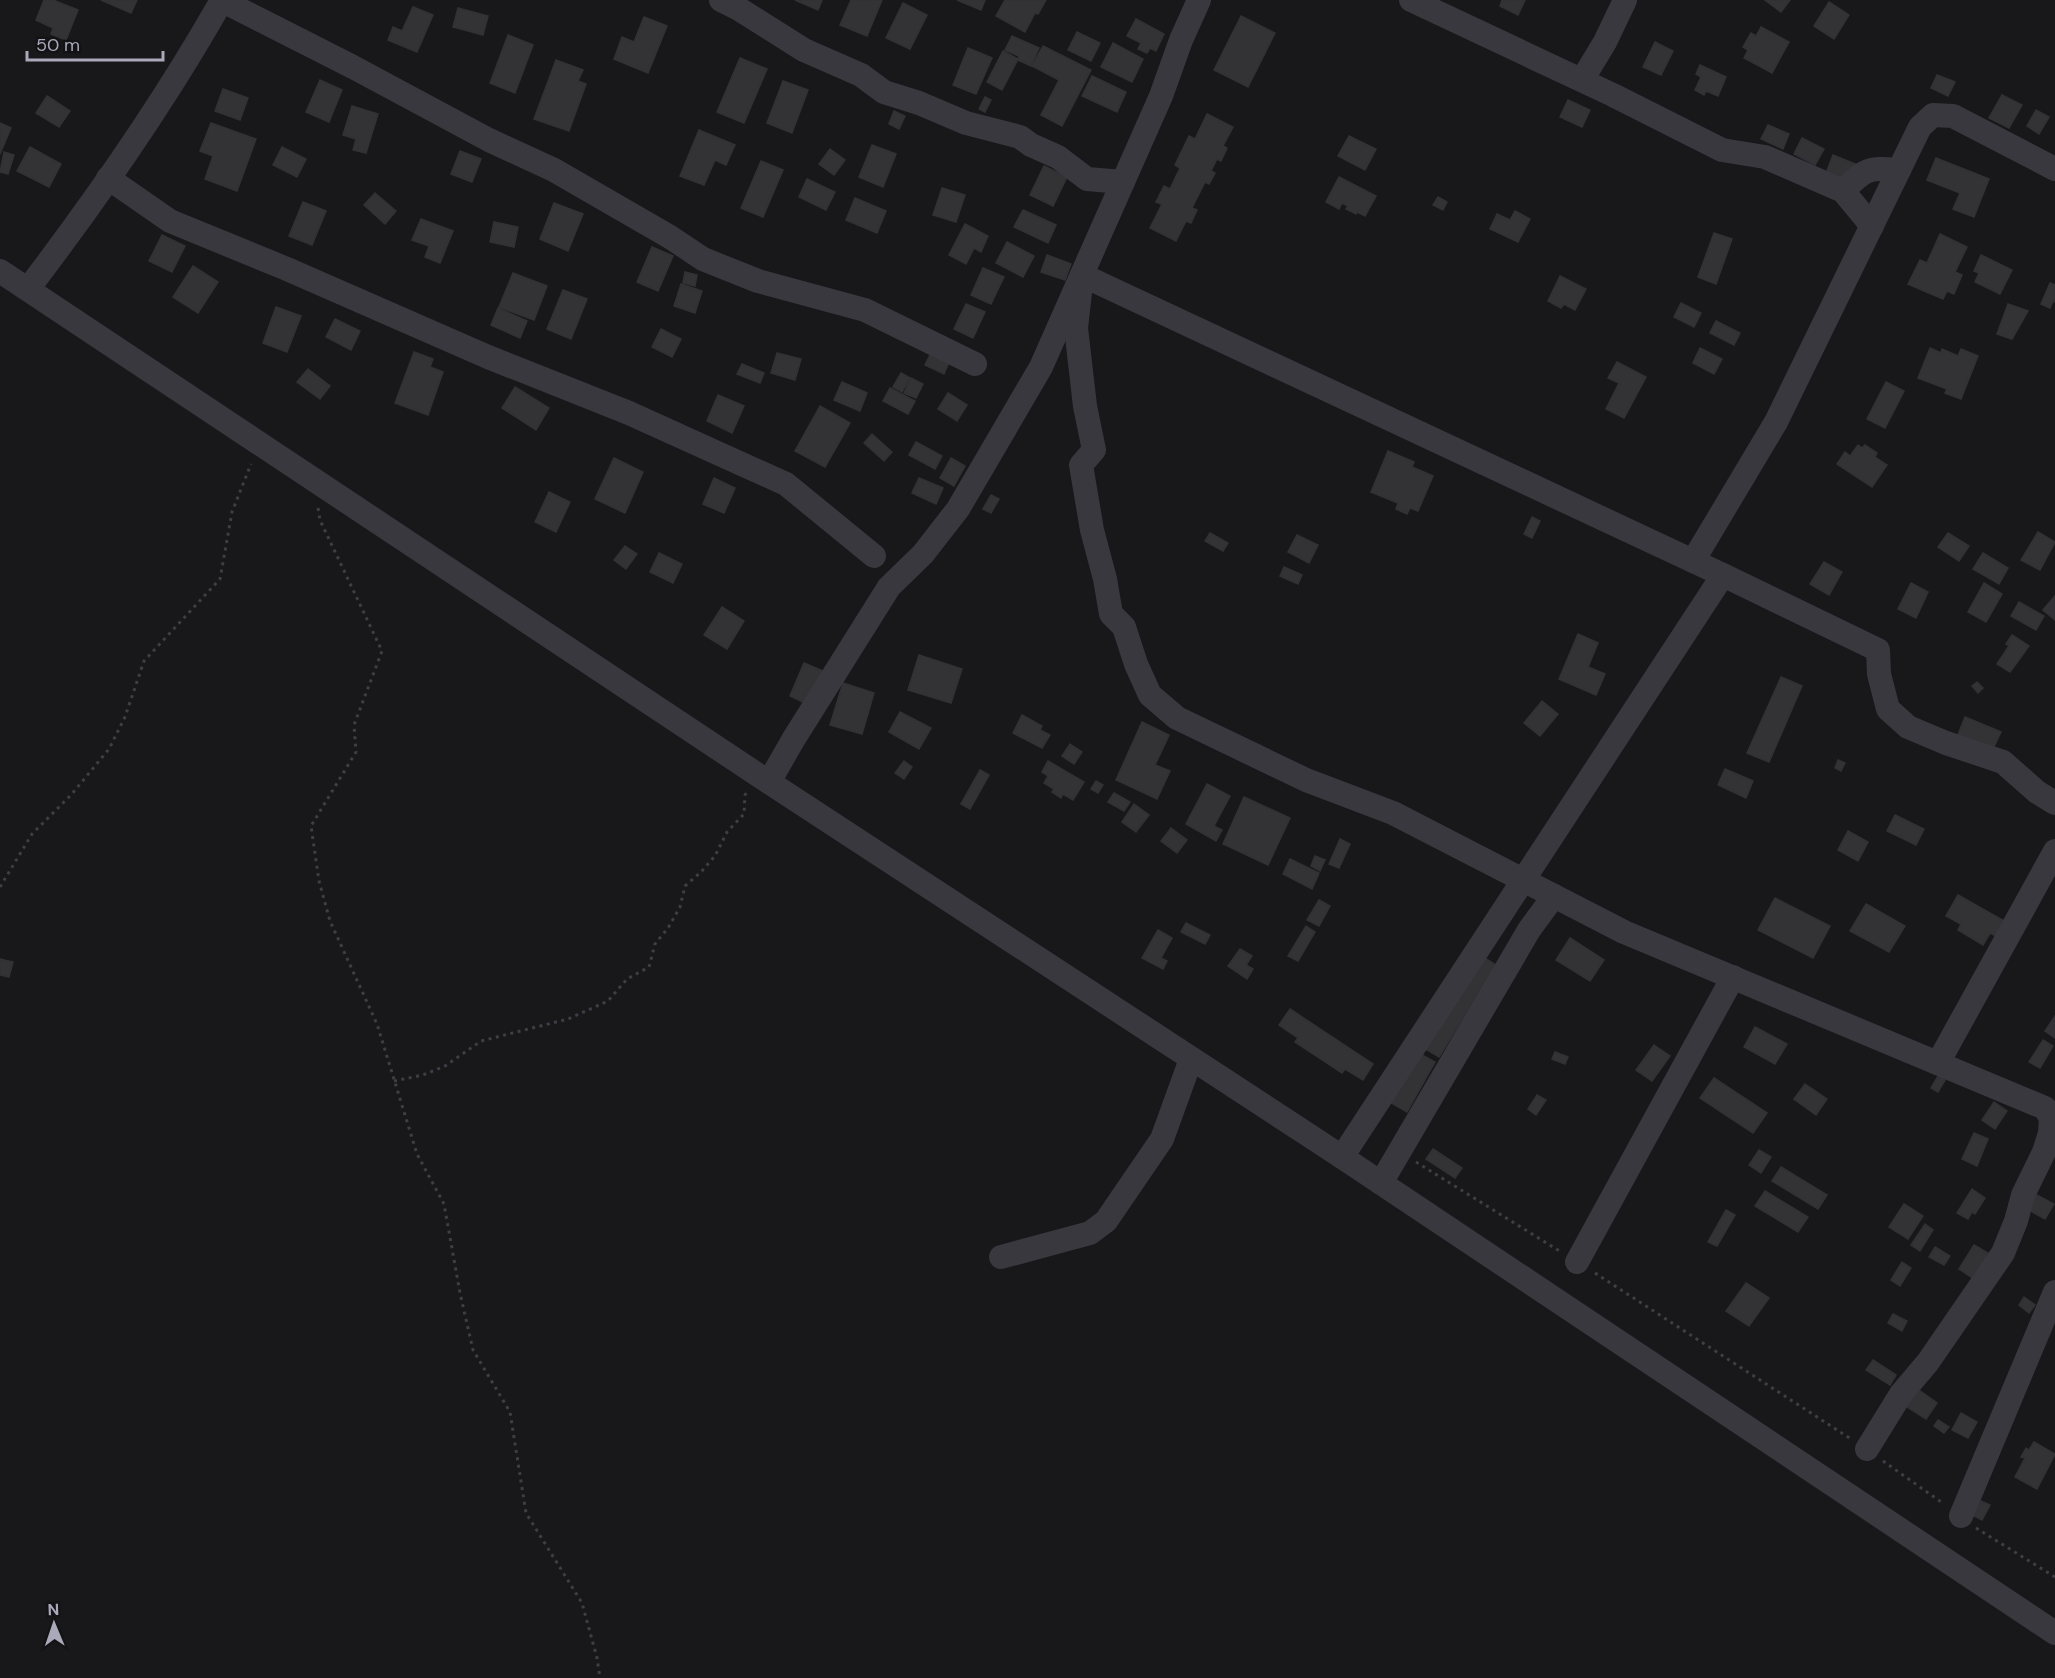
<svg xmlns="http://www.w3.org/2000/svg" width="2055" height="1678" font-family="'DM Sans',sans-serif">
	<rect width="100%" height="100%" fill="#181719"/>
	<g fill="#333235" stroke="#323136" stroke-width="1.5">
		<polygon points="44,0 53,0 78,10 66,40 51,34 53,28 36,20"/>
		<polygon points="101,0 137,0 131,13"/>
		<polygon points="795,0 822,0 818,10"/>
		<polygon points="851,0 882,0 867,36 840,25"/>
		<polygon points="957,0 985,0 981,10"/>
		<polygon points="1005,0 1046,0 1038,14 1035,13 1025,32 996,16"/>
		<polygon points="1502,0 1525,0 1518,15 1500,6"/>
		<polygon points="1765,0 1790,0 1781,12"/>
		<polygon points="1829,2 1849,15 1834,39 1814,26"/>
		<polygon points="903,3 927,15 910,49 886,38"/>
		<polygon points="413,7 433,15 417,52 388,40 393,27 402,31"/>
		<polygon points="458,8 488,16 483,35 453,27"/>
		<polygon points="1241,16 1275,33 1248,87 1214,70"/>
		<polygon points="644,17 667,26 648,73 614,59 622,37 634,42"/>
		<polygon points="1136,19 1164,34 1156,51 1150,48 1147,53 1138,49 1141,43 1127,36"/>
		<polygon points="1761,27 1789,42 1772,73 1744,58 1748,50 1743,47 1751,33 1756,36"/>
		<polygon points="1077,32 1100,43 1091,61 1068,50"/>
		<polygon points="508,35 533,45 515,93 490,83"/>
		<polygon points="1012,36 1039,48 1031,66 1018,60 1019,56 1005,50"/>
		<polygon points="1655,42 1673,51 1661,75 1643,67"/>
		<polygon points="1113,43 1143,59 1132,82 1101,67"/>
		<polygon points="1043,46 1091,70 1062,126 1041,115 1059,80 1032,66"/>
		<polygon points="968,48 992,58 976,94 953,85"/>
		<polygon points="1003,51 1018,59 1002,90 987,82"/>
		<polygon points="740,58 767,69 744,123 717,112"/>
		<polygon points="556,60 583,70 578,81 586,84 569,131 534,119"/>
		<polygon points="1700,65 1726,77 1718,96 1706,91 1704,95 1695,90 1701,77 1696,74"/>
		<polygon points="1937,75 1955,82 1948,96 1931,88"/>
		<polygon points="1092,76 1126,92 1117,112 1082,96"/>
		<polygon points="320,80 342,90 329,122 306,112"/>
		<polygon points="783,81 808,90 792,133 767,123"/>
		<polygon points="223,89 248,98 240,120 215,111"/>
		<polygon points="2002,95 2022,105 2009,128 1989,118"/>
		<polygon points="47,96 70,111 59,127 36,113"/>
		<polygon points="985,97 991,100 985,112 979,109"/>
		<polygon points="1568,100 1590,110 1582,127 1560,117"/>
		<polygon points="352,106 378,114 366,153 353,150 356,139 343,135"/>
		<polygon points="2036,110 2049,117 2039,134 2027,126"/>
		<polygon points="894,111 905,116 899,129 889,124"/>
		<polygon points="1207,114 1233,127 1223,146 1227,148 1221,161 1217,159 1211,171 1215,173 1209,184 1205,182 1192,208 1197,210 1191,223 1186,221 1176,241 1150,228 1162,204 1156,202 1164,186 1170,189 1180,168 1175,165 1189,136 1195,139"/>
		<polygon points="0,123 11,128 0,154"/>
		<polygon points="211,123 256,139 237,191 205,179 213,156 200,151"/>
		<polygon points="1768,125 1789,134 1783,149 1761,139"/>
		<polygon points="699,130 735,145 726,165 715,160 704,185 680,176"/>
		<polygon points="1349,136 1376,149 1365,170 1338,156"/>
		<polygon points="1802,138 1824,149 1815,165 1794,154"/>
		<polygon points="872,145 896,154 883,187 859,177"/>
		<polygon points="30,147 61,164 49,187 17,171"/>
		<polygon points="282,147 306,159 297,177 273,165"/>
		<polygon points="830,149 845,160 834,175 819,164"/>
		<polygon points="460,151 481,159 472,182 451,174"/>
		<polygon points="4,152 14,155 8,174 0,172"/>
		<polygon points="1833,155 1855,164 1847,182 1826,173"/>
		<polygon points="1936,158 1989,179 1974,217 1953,209 1960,193 1927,180"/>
		<polygon points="761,161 783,170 763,217 741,208"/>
		<polygon points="1044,166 1067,177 1053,206 1030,195"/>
		<polygon points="1339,177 1376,196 1365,216 1357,212 1356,214 1346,209 1348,206 1342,203 1339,209 1326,202"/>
		<polygon points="807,179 835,192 826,210 799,197"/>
		<polygon points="942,188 965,195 956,222 933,215"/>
		<polygon points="375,193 396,211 385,224 364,205"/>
		<polygon points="1438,197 1447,202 1443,210 1433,205"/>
		<polygon points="855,198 886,211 877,233 846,220"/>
		<polygon points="303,202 326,211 312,245 289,236"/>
		<polygon points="554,203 583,214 568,251 540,239"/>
		<polygon points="1023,210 1056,225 1048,243 1014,227"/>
		<polygon points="1515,211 1530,219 1518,242 1490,229 1497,214 1510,220"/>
		<polygon points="421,219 453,231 440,263 425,257 429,246 412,240"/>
		<polygon points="494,222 518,227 514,247 490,242"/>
		<polygon points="965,224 988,236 981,252 974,248 966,264 949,255"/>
		<polygon points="1714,233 1732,239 1716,284 1698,277"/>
		<polygon points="1940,234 1967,247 1955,272 1962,275 1954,294 1947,291 1943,299 1908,284 1920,260 1927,263"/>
		<polygon points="162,235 185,246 172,272 149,261"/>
		<polygon points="1007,242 1034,256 1023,277 996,263"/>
		<polygon points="652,247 673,256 658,291 637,282"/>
		<polygon points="1047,255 1071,264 1065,280 1041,272"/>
		<polygon points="1981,255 2012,270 2000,294 1975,282 1979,273 1974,271"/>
		<polygon points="193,266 218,282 198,313 173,297"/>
		<polygon points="983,268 1004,277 991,304 971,295"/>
		<polygon points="685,272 697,275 695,286 683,283"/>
		<polygon points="513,273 547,286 534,320 499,307"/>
		<polygon points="1560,276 1586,289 1575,310 1564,304 1561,308 1548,301"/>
		<polygon points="2050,283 2055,285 2055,302 2053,301 2050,308 2041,304"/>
		<polygon points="681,284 702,291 695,313 674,306"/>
		<polygon points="563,290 587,299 571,339 547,329"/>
		<polygon points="1681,303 1701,313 1694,327 1674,317"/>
		<polygon points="966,304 985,312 973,338 954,329"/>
		<polygon points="2008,304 2028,311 2012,339 1997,334"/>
		<polygon points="276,307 301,316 287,352 263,343"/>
		<polygon points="498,308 527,321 520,338 491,325"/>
		<polygon points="335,319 360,331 351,350 326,337"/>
		<polygon points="1716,321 1740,333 1734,345 1710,333"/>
		<polygon points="661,329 681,339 672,357 652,347"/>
		<polygon points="1700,348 1722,359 1714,374 1693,363"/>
		<polygon points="1930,348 1941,353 1942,349 1958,356 1961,349 1978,356 1961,399 1945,393 1947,389 1918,378"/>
		<polygon points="414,352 433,359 430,367 443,372 428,415 395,403"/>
		<polygon points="777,353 801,359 795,380 771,373"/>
		<polygon points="931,353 949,362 944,374 925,365"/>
		<polygon points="1617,362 1646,377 1624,418 1606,409 1619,383 1608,378"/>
		<polygon points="742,364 764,373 760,383 737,374"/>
		<polygon points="308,369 330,386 320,399 297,382"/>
		<polygon points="901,373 910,378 902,392 893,387"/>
		<polygon points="911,378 923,384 916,398 904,393"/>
		<polygon points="842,382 867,393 860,411 834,400"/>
		<polygon points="1886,382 1904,391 1885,428 1867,419"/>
		<polygon points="515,387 549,408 536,430 502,408"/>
		<polygon points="890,388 915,401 908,414 883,401"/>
		<polygon points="948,393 967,405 957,421 938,409"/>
		<polygon points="718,395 744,406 732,433 707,421"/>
		<polygon points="820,406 850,423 825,467 795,451"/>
		<polygon points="872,434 892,452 884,461 864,443"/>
		<polygon points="916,442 942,456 935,469 909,455"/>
		<polygon points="1858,445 1862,448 1865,445 1877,453 1875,457 1887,465 1872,487 1837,464 1845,452 1850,456"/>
		<polygon points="1388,451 1414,462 1412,467 1433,476 1418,511 1410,508 1407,514 1396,509 1398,503 1371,492"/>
		<polygon points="614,458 643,472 625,513 595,499"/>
		<polygon points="951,458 965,466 954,486 940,478"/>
		<polygon points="714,478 735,488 724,513 703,504"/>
		<polygon points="919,478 943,488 936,504 912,493"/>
		<polygon points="549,492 570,502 556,532 535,522"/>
		<polygon points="991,495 999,499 991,513 983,509"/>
		<polygon points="1532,517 1540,521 1532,538 1524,534"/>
		<polygon points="2038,532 2055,542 2040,570 2021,560"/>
		<polygon points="1210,533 1228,543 1223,551 1205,541"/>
		<polygon points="1948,533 1969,546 1959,561 1938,547"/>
		<polygon points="1297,535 1318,545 1309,563 1288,552"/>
		<polygon points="625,546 637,554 626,569 614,560"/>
		<polygon points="659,553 682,564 673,583 650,572"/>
		<polygon points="1983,553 2008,568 1999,584 1973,569"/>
		<polygon points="1824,562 1842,572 1829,595 1810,584"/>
		<polygon points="1284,567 1302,575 1298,584 1280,576"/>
		<polygon points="1911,583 1928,592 1916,618 1898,609"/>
		<polygon points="1984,583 2002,594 1986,622 1968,612"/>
		<polygon points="2055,596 2055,620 2043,610"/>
		<polygon points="2019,602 2044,616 2036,630 2011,616"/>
		<polygon points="722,607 744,621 727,649 704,635"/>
		<polygon points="1578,634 1598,643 1588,667 1605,674 1596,695 1559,679"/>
		<polygon points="2012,635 2029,646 2010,672 1997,664 2009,646 2006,644"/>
		<polygon points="919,655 962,669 951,703 908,690"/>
		<polygon points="804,663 825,672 811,706 790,696"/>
		<polygon points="1781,677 1802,686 1769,762 1747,753"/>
		<polygon points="1977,682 1983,688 1978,693 1972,686"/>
		<polygon points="843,683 874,693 862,734 830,725"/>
		<polygon points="1542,701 1558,714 1540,736 1524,723"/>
		<polygon points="900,712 931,728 919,749 889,732"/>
		<polygon points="1022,715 1042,726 1040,730 1050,735 1042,748 1013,733"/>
		<polygon points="1965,717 2001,732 1992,751 1957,737"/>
		<polygon points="1142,722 1169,735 1155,765 1170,771 1157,799 1116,780"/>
		<polygon points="1070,744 1082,752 1074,764 1062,756"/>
		<polygon points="1838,760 1845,763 1841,771 1835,768"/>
		<polygon points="904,761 912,767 904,779 895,773"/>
		<polygon points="1048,761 1084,782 1073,800 1063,794 1061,798 1052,792 1054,789 1044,783 1048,776 1042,772"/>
		<polygon points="1725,769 1753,781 1746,798 1718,785"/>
		<polygon points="980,770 989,775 970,809 961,804"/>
		<polygon points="1096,781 1103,785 1098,793 1091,789"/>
		<polygon points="1207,784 1230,796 1214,826 1222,830 1216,841 1186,824"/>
		<polygon points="1114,793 1130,802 1124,811 1108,802"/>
		<polygon points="1244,797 1290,818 1268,865 1223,844"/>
		<polygon points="1134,804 1149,815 1136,832 1122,822"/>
		<polygon points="1895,815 1924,829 1916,845 1887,831"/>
		<polygon points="1171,828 1187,840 1177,853 1161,841"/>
		<polygon points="1848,831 1868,842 1858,861 1838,850"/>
		<polygon points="1340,839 1350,844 1339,868 1329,864"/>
		<polygon points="1315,856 1325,860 1320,871 1311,866"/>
		<polygon points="1290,859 1319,873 1312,889 1283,874"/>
		<polygon points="1958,895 2006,922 1998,937 1990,933 1983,945 1958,930 1961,924 1946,916"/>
		<polygon points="1775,898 1830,926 1813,958 1758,930"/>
		<polygon points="1319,900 1330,906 1319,926 1307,920"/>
		<polygon points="1866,904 1905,926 1889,952 1850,931"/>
		<polygon points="1186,923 1210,935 1205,944 1181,932"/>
		<polygon points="1306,926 1315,932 1298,961 1288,956"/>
		<polygon points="1158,930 1172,938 1161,958 1167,961 1163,969 1142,958"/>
		<polygon points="1570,938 1604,960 1590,981 1556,960"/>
		<polygon points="1240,949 1252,956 1246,965 1253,969 1247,979 1228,966"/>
		<polygon points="1470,949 1496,965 1439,1057 1412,1041"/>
		<polygon points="0,959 13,962 9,977 0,975"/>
		<polygon points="1290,1009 1373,1064 1363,1080 1345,1069 1342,1073 1295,1042 1298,1038 1279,1025"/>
		<polygon points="2055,1016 2055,1038 2045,1031"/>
		<polygon points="1755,1027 1787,1044 1775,1064 1744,1047"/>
		<polygon points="2043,1040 2053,1046 2040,1068 2029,1062"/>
		<polygon points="1654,1045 1670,1056 1652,1081 1636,1070"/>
		<polygon points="1415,1051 1435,1062 1407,1112 1388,1101"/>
		<polygon points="1555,1052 1568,1057 1565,1064 1552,1059"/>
		<polygon points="1941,1071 1948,1075 1938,1092 1931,1088"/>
		<polygon points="1714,1078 1767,1113 1753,1133 1700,1098"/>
		<polygon points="1805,1084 1827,1099 1816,1115 1794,1099"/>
		<polygon points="1537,1095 1546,1100 1536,1115 1528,1109"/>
		<polygon points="1994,1102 2007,1111 1995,1129 1982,1120"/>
		<polygon points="1974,1133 1988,1139 1977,1166 1962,1159"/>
		<polygon points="1433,1149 1462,1168 1455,1178 1426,1159"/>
		<polygon points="1759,1150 1771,1157 1761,1173 1749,1165"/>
		<polygon points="1781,1167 1827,1195 1818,1209 1772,1181"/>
		<polygon points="1972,1189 1985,1198 1975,1214 1972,1212 1968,1219 1957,1213"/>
		<polygon points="1765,1191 1808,1217 1798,1232 1755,1206"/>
		<polygon points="2035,1194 2054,1204 2045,1219 2027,1209"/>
		<polygon points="1904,1204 1923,1216 1908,1239 1889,1227"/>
		<polygon points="1726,1210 1735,1215 1717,1246 1708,1242"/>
		<polygon points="1925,1224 1933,1230 1920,1251 1911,1245"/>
		<polygon points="1974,1245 1993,1256 1977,1281 1959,1269"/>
		<polygon points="1935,1247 1950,1256 1944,1265 1929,1257"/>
		<polygon points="1902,1262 1911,1268 1900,1286 1891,1280"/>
		<polygon points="1746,1283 1769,1298 1749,1326 1726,1311"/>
		<polygon points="2024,1297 2035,1305 2029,1313 2019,1305"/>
		<polygon points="1893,1314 1907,1321 1902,1331 1888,1323"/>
		<polygon points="1873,1360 1896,1375 1890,1385 1866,1370"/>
		<polygon points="1916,1388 1937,1403 1926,1419 1904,1405"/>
		<polygon points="1961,1413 1977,1422 1968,1438 1952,1430"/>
		<polygon points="1938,1420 1949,1427 1944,1433 1934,1426"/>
		<polygon points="2034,1442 2055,1454 2037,1489 2015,1477 2025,1458 2021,1457 2026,1448 2029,1450"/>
		<polygon points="1981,1501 1990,1505 1982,1520 1974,1516"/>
	</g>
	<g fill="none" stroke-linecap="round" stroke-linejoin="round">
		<g stroke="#3e3e46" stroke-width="3" stroke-dasharray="3 4.5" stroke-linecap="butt">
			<polyline points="318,508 320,520 382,651 354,725 356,752 311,826 319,881 330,921 377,1024 417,1154 444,1204 460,1293 473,1350 510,1412 526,1513 582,1603 597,1658 600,1678"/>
			<polyline points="0,887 32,834 71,795 109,749 125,717 144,661 220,579 232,512 251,464"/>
			<polyline points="394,1081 423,1075 445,1066 481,1041 568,1019 608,1001 627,979 649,967 655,944 668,928 680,907 685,886 701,872 715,856 727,832 744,814 745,795 747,792"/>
			<polyline points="1416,1162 1561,1252"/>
			<polyline points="1595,1273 1851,1439"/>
			<polyline points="1883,1461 1944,1504"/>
			<polyline points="1976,1528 2055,1577"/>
		</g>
		<g stroke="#39383f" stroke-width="24">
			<polyline points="221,0 353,67 489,140 554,170 670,237 703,259 758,281 865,310 975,364"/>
			<polyline points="721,0 739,9 804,50 861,75 884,92 919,103 966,123 1020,137 1031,145 1058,157 1087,179 1123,182"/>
			<polyline points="1411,0 1613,95 1722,150 1765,157 1843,191 1872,226"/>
			<polyline points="1582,80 1605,42 1625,0"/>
			<polyline points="108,178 170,221 287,269 488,357 629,413 786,484 874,556"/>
			<path d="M1843 191C1865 169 1868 167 1899 170"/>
			<polyline points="0,271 758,775 1342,1157 2055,1633"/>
			<path d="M28 289C98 197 165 101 222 0"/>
			<polyline points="1693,561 1776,422 1920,127 1933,115 1953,116 2055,169"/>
			<polyline points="1723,575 1878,650 1879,674 1888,709 1908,727 1946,743 2003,762 2037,792 2055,803"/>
			<polyline points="769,782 793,740 889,587 923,554 958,509 1041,367 1161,96 1181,40 1199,0"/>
			<polyline points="1938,1063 2055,851"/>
			<polyline points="1342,1157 1723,575 1082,275 1076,328 1085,406 1094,450 1081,465 1092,530 1105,579 1111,614 1124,627 1136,664 1150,695 1177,718 1306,780 1393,813 1624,932 2045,1108 2051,1118 2050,1133 2044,1152 2023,1195 2016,1221 2003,1253 1928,1362 1901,1394 1867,1449"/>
			<polyline points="1381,1183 1529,930 1554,896"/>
			<polyline points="1001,1257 1090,1233 1106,1221 1162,1139 1191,1059"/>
			<polyline points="1577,1262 1733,977"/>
			<polyline points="1961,1516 2055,1292"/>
		</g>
	</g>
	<g transform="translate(54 1624) rotate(358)" stroke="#131214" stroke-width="4.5" paint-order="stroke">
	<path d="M0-4.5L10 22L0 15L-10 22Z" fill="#a9a9ba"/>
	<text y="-9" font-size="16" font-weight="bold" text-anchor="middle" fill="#a9a9ba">N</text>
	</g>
	<path d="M27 51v9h136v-9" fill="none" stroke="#a9a9ba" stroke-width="3"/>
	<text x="36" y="51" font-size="18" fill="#a9a9ba" stroke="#131214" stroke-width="4.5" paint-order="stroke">50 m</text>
</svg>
